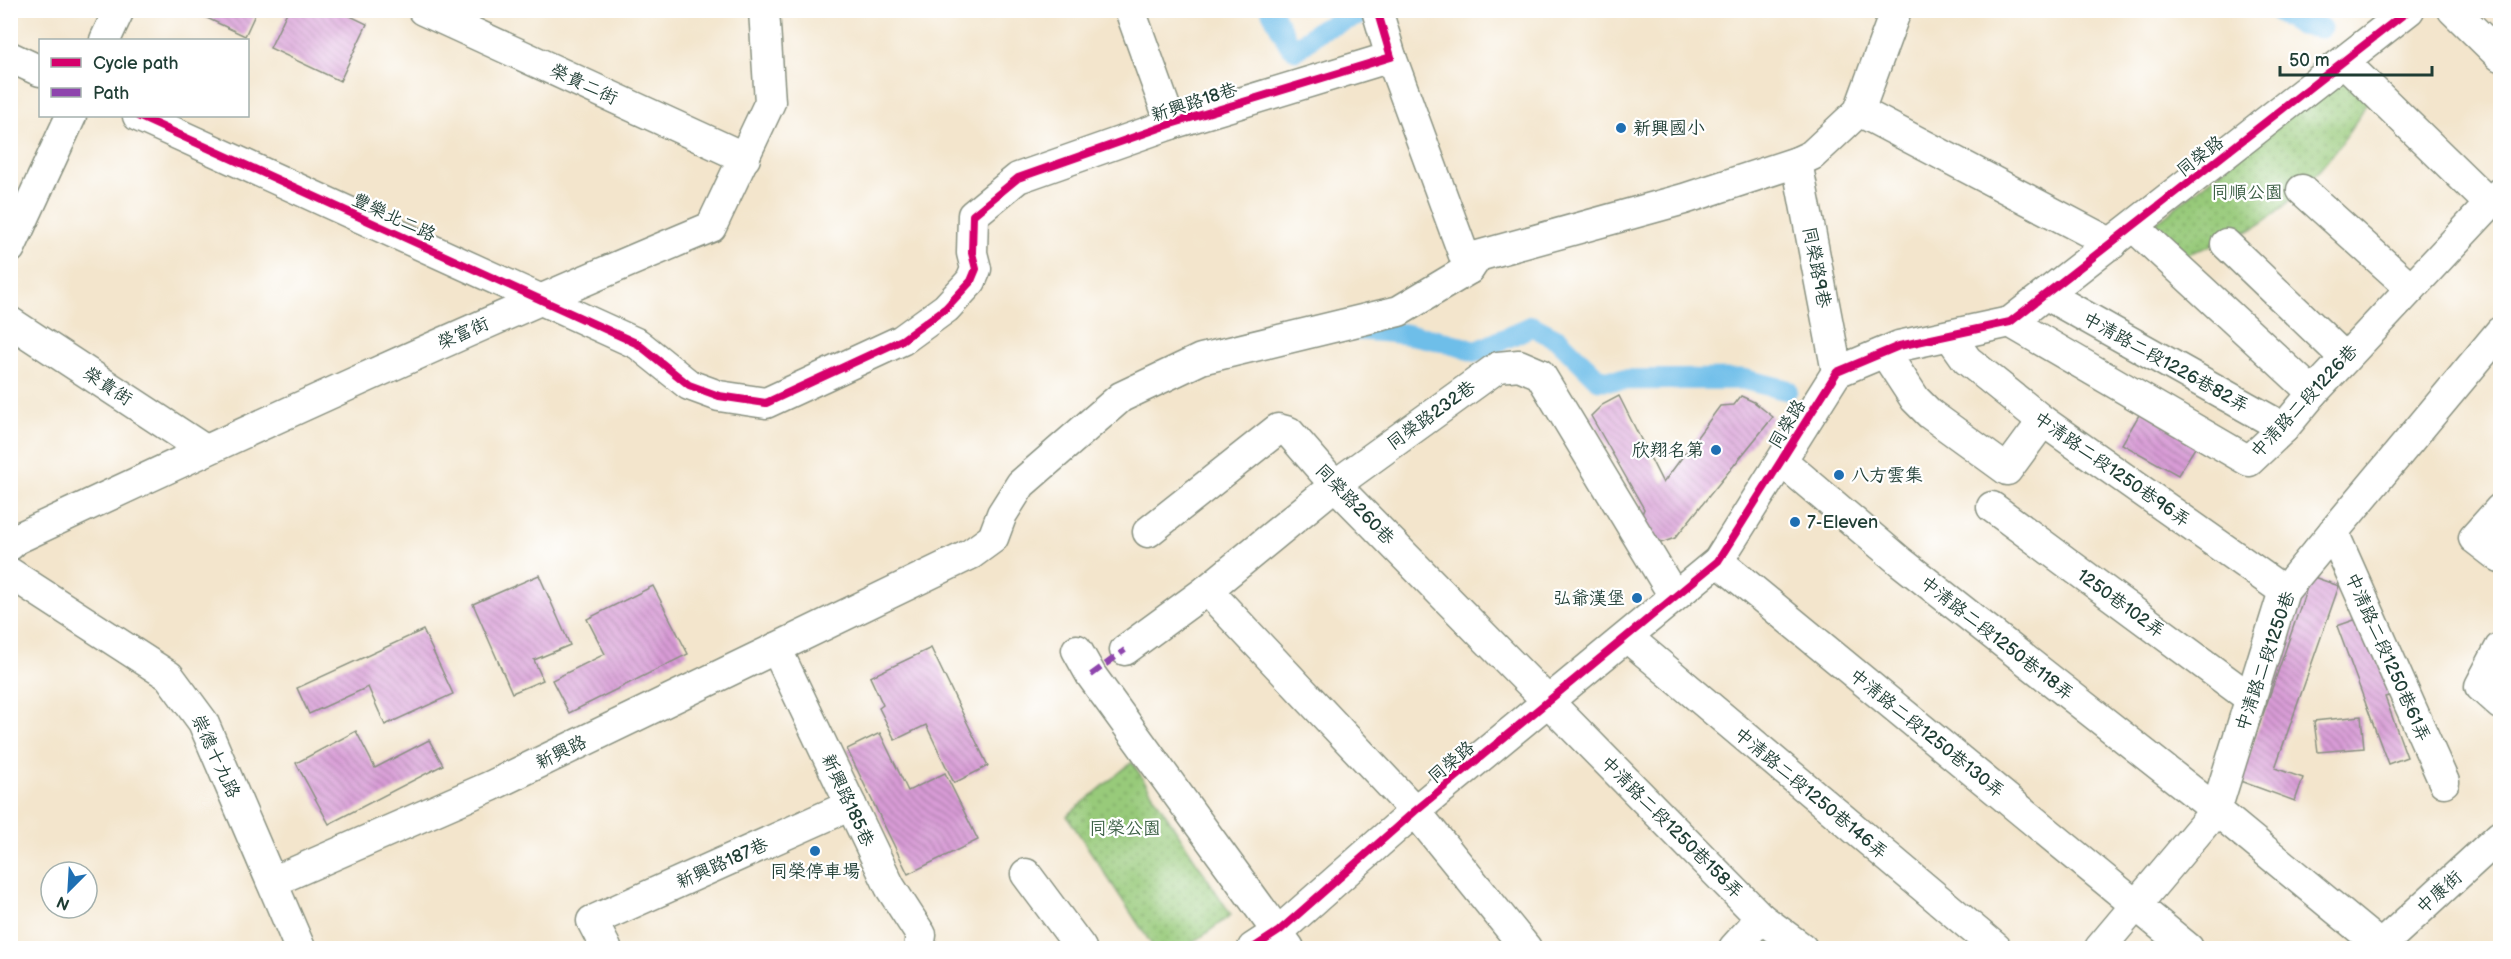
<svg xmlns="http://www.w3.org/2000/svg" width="2511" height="959" font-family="'Balsamiq Sans','LXGW WenKai TC',sans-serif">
	<defs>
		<pattern id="park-dots" width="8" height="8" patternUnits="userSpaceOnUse" patternTransform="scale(1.5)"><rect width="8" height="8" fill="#98ca7a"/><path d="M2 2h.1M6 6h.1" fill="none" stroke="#7ba565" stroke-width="1.8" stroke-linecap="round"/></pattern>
		<pattern id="building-back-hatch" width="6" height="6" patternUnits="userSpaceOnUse" patternTransform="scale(1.5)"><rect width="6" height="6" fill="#d89bd6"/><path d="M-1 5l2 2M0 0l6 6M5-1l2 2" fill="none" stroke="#af80ae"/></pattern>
	</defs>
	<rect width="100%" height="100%" fill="#fff"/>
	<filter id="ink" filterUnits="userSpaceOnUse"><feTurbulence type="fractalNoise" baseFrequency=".0167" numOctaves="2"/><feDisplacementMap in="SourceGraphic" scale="12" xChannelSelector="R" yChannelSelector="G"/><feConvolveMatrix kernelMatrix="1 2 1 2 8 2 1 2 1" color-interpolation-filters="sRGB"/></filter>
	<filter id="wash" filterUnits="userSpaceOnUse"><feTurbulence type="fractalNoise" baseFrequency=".008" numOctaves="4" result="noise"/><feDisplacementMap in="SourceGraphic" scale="24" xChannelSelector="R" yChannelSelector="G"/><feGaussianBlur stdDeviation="1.35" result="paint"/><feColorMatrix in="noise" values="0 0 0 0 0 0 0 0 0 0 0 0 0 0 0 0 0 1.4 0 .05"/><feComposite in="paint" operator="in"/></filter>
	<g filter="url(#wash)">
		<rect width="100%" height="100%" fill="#f3e5cc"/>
		<g fill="url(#park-dots)" stroke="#5c8457" stroke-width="1.5">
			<path d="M2339 76 2367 102C2345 145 2293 207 2250 230 2228 241 2204 248 2181 256L2151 227Z"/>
			<polygon points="1132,762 1231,915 1186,948 1154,948 1067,816"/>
		</g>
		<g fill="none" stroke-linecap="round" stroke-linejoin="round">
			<g stroke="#6ebee9" stroke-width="21">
				<polyline points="1271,10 1289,44 1296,50 1320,30 1372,10"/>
				<polyline points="2276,10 2300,25 2321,28"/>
				<path d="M1353 330C1394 331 1437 337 1476 352L1532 326 1559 340 1599 380 1742 379 1787 390"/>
			</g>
		</g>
		<g id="blocks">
			<g fill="url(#building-back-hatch)">
				<polygon points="190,10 257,10 245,36"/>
				<polygon points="288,10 338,10 367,24 340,81 270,48"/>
				<polygon points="1619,396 1663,483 1720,406 1734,405 1741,396 1754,402 1773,417 1675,538 1658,544 1638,524 1644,509 1591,416 1602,405"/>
				<polygon points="2143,408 2200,440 2178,475 2122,444"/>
				<polygon points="539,575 570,645 534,660 543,680 512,693 473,604"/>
				<polygon points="2311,576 2339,586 2275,768 2303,778 2295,801 2240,781"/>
				<polygon points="653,586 688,654 569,713 552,680 605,654 587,619"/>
				<polygon points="2363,617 2392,695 2385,697 2407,757 2388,764 2337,626"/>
				<polygon points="423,630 453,694 385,725 368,687 309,714 297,688"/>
				<polygon points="931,648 988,766 954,783 926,725 895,740 879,708 883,705 870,677"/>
				<polygon points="2361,716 2364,748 2318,752 2314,721"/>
				<polygon points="356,731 375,768 429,740 443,765 329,824 296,763"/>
				<polygon points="880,733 908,791 945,773 978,840 908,874 847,749"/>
			</g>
		</g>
	</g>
	<g filter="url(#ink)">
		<use href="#blocks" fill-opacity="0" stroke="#899180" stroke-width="1.5"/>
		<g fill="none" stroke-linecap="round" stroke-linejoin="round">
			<defs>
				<g id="minor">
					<polyline points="423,10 745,158"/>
					<polyline points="1130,10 1171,124"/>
					<polyline points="2453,10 2500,56"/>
					<polyline points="105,40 119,10"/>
					<polyline points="10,57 40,71"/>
					<polyline points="1391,57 1469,269"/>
					<polyline points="2344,62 2490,204"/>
					<polyline points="1859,111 2112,244"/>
					<polyline points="138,116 638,344 689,385 719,396 766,403 902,340 946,308 971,281 976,269 972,253 973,215 1018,178 1171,124 1391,57 1377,10"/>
					<polyline points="1797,162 1837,372"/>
					<polyline points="2302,190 2411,288"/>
					<polyline points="2134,227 2313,393"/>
					<polyline points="2226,244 2345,358"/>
					<polyline points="10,248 71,116"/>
					<polyline points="2047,295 2284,428"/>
					<polyline points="10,322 205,450"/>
					<polyline points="2010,322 2249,461 2284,428 2313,393 2500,193"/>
					<polyline points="1950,336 1967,360 2043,421 2284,591"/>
					<polyline points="1885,353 1915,399 1930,414 2007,470 2043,421"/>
					<polyline points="1782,461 1901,562 2216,810 2383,948"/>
					<polyline points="1992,507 2251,699"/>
					<polyline points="2500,509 2474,538 2500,558"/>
					<polyline points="1148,532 1278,429 1289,432 1335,485 1761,918 1802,948"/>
					<polyline points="2333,532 2444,782"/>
					<path d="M10 545 16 539C246 431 476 325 711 227L770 102 764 10"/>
					<polyline points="1718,561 2188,948"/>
					<polyline points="10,573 169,676 203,722 300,948"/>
					<polyline points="1207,590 1415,811 1526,948"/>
					<polyline points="1627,637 1996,948"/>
					<polyline points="776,648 890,887 921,935 919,948"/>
					<polyline points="2500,648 2480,686 2500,704"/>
					<polyline points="1077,650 1091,675 1289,948"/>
					<polyline points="1125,650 1207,590 1335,485 1498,367 1519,365 1540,374 1674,596"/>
					<polyline points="1026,874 1081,948"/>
					<polyline points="272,882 491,786 971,554 993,538 1002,514 1021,484 1121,397 1201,359 1399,311 1469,269 1478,256 1684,199 1797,162 1812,155 1859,111 1896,10"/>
					<polyline points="606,948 592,921 851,805"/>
					<polyline points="1253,948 1279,931 1415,811 1718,561 1837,372 1899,346 2010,322 2409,10"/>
					<polyline points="1734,948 1761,918"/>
					<polyline points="2100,948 2216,810 2284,591 2500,332"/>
					<polyline points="2378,948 2500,836"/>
				</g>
			</defs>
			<use href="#minor" stroke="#899180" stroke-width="33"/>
			<use href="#minor" stroke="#fff" stroke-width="30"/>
			<polyline stroke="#8e44ad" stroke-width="6" stroke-dasharray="12 6" stroke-linecap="butt" points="1091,675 1125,650"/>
			<defs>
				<g id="cycleway">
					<polyline points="138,116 638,344 689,385 719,396 766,403 902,340 946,308 971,281 976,269 972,253 973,215 1018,178 1171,124 1391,57 1377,10"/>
					<polyline points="1253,948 1279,931 1415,811 1718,561 1837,372 1899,346 2010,322 2409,10"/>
				</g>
			</defs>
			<use href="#cycleway" stroke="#fff" stroke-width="11"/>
			<use href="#cycleway" stroke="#d6006c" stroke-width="8"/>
		</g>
	</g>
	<g fill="#1f6fb2" stroke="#fff" stroke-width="2">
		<circle cx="1621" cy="128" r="6"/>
		<circle cx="1716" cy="450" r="6"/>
		<circle cx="1839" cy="475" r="6"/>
		<circle cx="1795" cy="522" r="6"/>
		<circle cx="1637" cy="598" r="6"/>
		<circle cx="815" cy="851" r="6"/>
	</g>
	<g text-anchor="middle" stroke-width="4.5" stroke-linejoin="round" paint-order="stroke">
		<g font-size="18" fill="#1f3d34" stroke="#fff">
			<text transform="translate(584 84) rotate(25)" y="6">榮貴二街</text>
			<text transform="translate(1194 102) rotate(-18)" y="6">新興路18巷</text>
			<text transform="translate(2200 156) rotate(-38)" y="6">同榮路</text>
			<text transform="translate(394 217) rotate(25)" y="6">豐樂北二路</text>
			<text transform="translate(1817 267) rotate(79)" y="6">同榮路9巷</text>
			<text transform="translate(463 333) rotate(-24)" y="6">榮富街</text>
			<text transform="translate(2166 362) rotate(29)" y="6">中清路二段1226巷82弄</text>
			<text transform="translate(108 386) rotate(33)" y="6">榮貴街</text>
			<text transform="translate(2304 401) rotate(-47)" y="6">中清路二段1226巷</text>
			<text transform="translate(1431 415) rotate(-36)" y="6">同榮路232巷</text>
			<text transform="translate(1787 424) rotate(-59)" y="6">同榮路</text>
			<text transform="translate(2112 469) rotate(35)" y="6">中清路二段1250巷96弄</text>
			<text transform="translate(1355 504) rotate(46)" y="6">同榮路260巷</text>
			<text transform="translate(2121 603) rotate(36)" y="6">1250巷102弄</text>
			<text transform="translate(1997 638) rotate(38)" y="6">中清路二段1250巷118弄</text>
			<text transform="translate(2388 657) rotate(66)" y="6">中清路二段1250巷61弄</text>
			<text transform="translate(2265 661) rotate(-71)" y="6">中清路二段1250巷</text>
			<text transform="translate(1927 733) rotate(39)" y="6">中清路二段1250巷130弄</text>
			<text transform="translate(561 752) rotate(-26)" y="6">新興路</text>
			<text transform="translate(216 756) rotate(65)" y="6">崇德十九路</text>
			<text transform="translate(1451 762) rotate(-40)" y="6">同榮路</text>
			<text transform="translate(1811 793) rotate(40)" y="6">中清路二段1250巷146弄</text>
			<text transform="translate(848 800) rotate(65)" y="6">新興路185巷</text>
			<text transform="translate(1672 827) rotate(45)" y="6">中清路二段1250巷158弄</text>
			<text transform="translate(722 863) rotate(-24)" y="6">新興路187巷</text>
			<text transform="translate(2439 892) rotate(-42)" y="6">中康街</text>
		</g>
		<g font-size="18" fill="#1f3d34" stroke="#fff" text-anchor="start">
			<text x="1633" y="134">新興國小</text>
			<text x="1704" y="456" text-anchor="end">欣翔名第</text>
			<text x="1851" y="481">八方雲集</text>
			<text x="1807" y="528">7-Eleven</text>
			<text x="1625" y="604" text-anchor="end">弘爺漢堡</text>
			<text x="815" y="877" text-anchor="middle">同榮停車場</text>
		</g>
		<g font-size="18" fill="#3d6046" stroke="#fff">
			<text x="2247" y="198">同順公園</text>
			<text x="1125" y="834">同榮公園</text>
		</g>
	</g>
	<rect width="2511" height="959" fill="none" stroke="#fff" stroke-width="36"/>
	<rect x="39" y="39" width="210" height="78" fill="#ffffff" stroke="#a5b1ae" stroke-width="1.5"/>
	<rect x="51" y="58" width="30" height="9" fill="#d6006c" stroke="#a5b1ae" stroke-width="1.5"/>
	<text x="93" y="69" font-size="18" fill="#1f3d34">Cycle path</text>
	<rect x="51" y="88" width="30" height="9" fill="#8e44ad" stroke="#a5b1ae" stroke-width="1.5"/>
	<text x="93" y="99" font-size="18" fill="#1f3d34">Path</text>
	<g transform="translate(69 890) rotate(204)"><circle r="28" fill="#ffffff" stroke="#a5b1ae" stroke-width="1.5"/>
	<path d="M0-4.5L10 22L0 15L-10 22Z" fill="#1f6fb2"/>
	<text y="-9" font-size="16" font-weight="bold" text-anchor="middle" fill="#1f3d34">N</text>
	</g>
	<path d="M2280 66v9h152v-9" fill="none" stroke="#1f3d34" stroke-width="3"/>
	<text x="2289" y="66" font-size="18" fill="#1f3d34" stroke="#ffffff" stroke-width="4.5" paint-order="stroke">50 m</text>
</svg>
